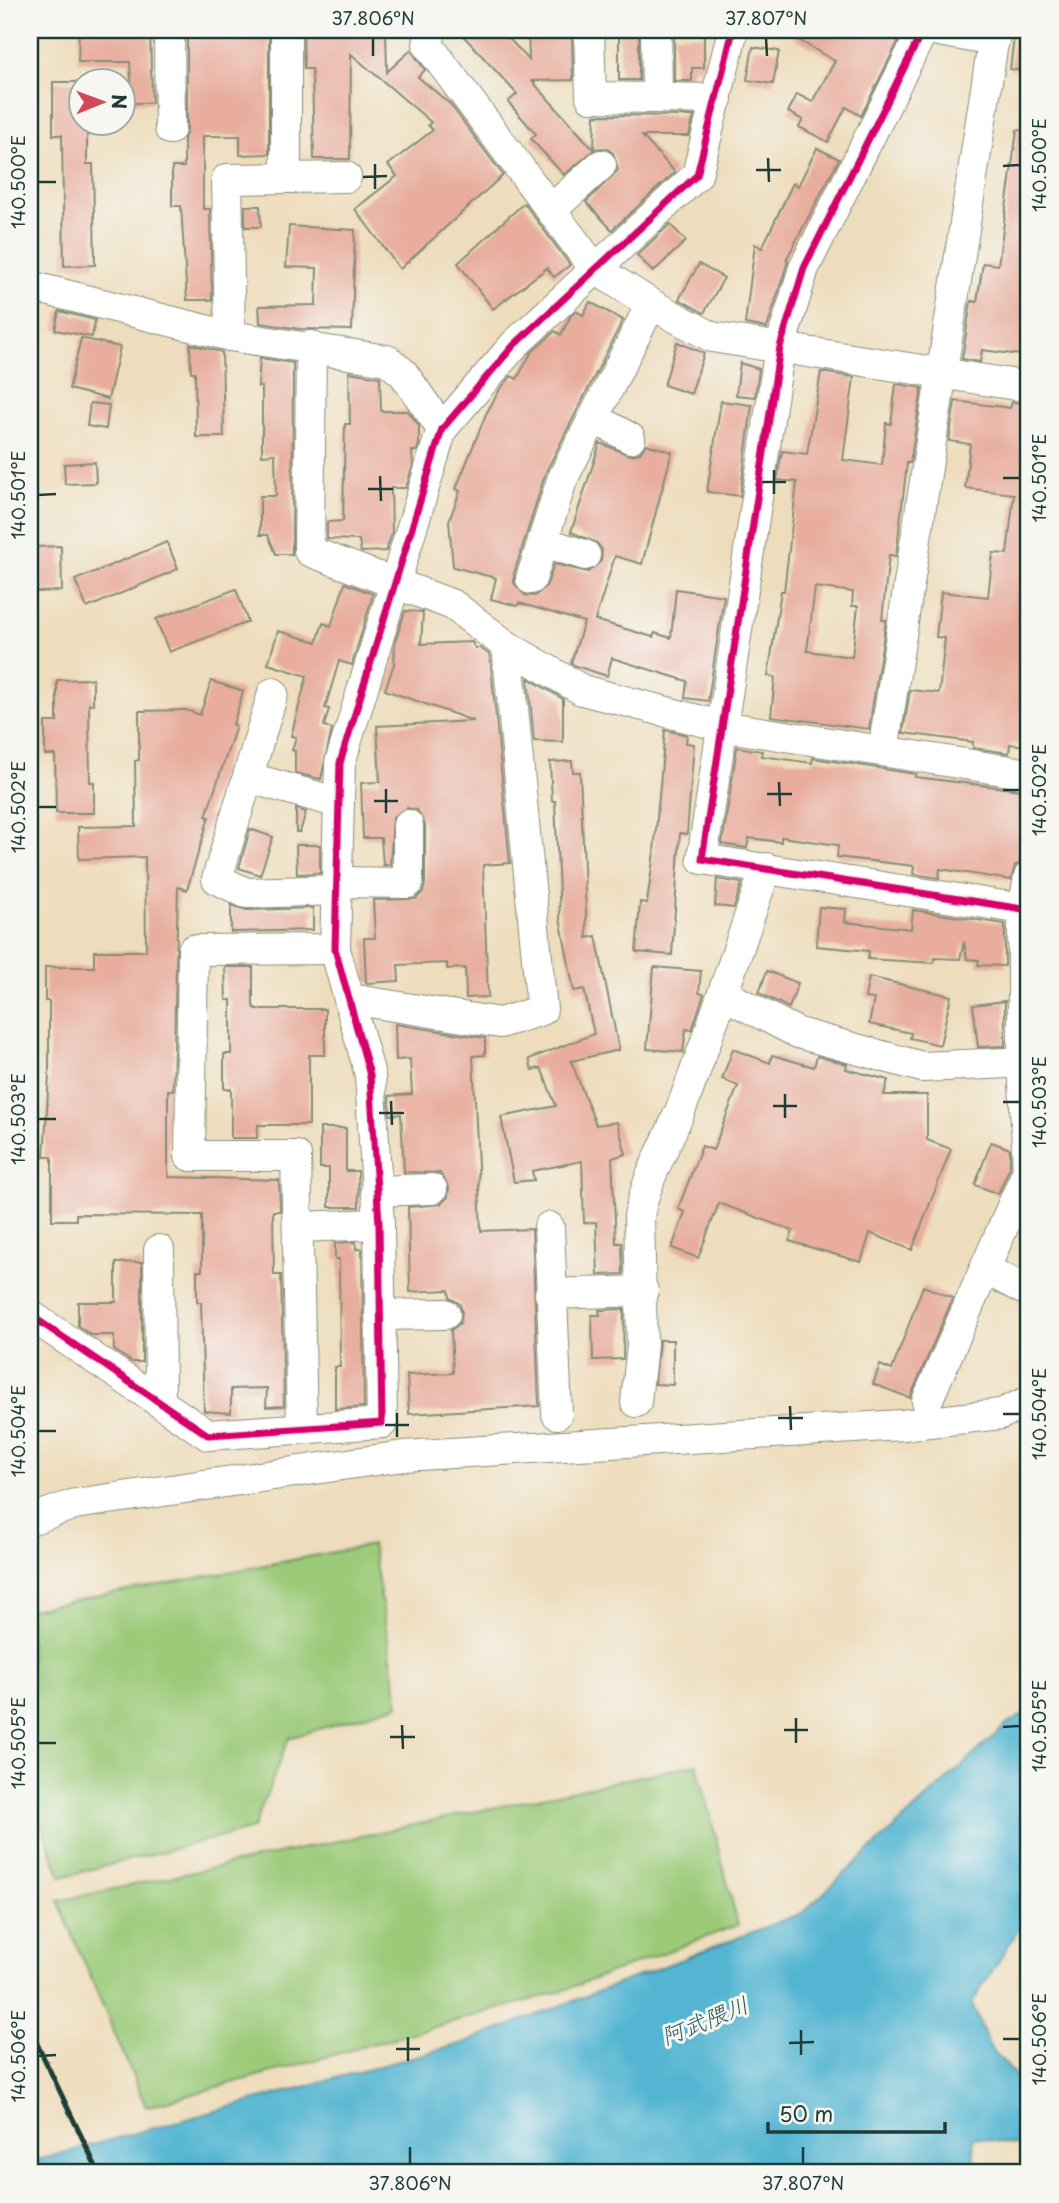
<svg xmlns="http://www.w3.org/2000/svg" width="1059" height="2203" font-family="'Playpen Sans','Klee One',sans-serif">
	<rect width="100%" height="100%" fill="#f6f6f2"/>
	<filter id="ink" filterUnits="userSpaceOnUse"><feTurbulence type="fractalNoise" baseFrequency=".0143" numOctaves="2"/><feDisplacementMap in="SourceGraphic" scale="14" xChannelSelector="R" yChannelSelector="G"/><feConvolveMatrix kernelMatrix="1 2 1 2 8 2 1 2 1" color-interpolation-filters="sRGB"/></filter>
	<filter id="wash" filterUnits="userSpaceOnUse"><feTurbulence type="fractalNoise" baseFrequency=".00686" numOctaves="4" result="noise"/><feDisplacementMap in="SourceGraphic" scale="28" xChannelSelector="R" yChannelSelector="G"/><feGaussianBlur stdDeviation="1.57" result="paint"/><feColorMatrix in="noise" values="0 0 0 0 0 0 0 0 0 0 0 0 0 0 0 0 0 1.4 0 .05"/><feComposite in="paint" operator="in"/></filter>
	<g filter="url(#wash)">
		<rect width="100%" height="100%" fill="#eeddbc"/>
		<g fill="#9bca78" stroke="#5d8456" stroke-width="2">
			<polygon points="372,1545 399,1705 289,1738 253,1829 61,1877 30,1794 30,1609"/>
			<polygon points="697,1764 738,1925 559,1992 146,2107 58,1901"/>
		</g>
		<polygon fill="#53b5d2" stroke="#397983" stroke-width="2" points="1029,1711 1029,1913 972,2003 989,2046 1021,2082 1029,2078 1029,2147 973,2137 975,2173 30,2173 30,2162 464,2043 802,1913 1006,1725"/>
		<g id="blocks">
			<g fill="#e8ad9d" fill-rule="evenodd">
				<polygon points="79,30 150,30 152,103 132,103 130,62 78,62"/>
				<polygon points="190,30 269,30 269,154 240,155 240,136 203,136 203,209 210,209 212,300 187,300 181,206 172,206 172,167 184,167 184,139 187,129 187,37 190,37"/>
				<polygon points="303,30 386,30 387,72 411,50 425,70 418,77 450,104 503,175 400,269 355,209 397,176 388,165 433,130 428,125 431,122 351,54 350,159 314,159 312,69 304,69"/>
				<polygon points="458,30 501,30 529,60 528,30 572,30 573,80 532,81 594,150 564,175 531,139 536,134 508,102 517,94"/>
				<rect x="619" y="30" width="20" height="50"/>
				<polygon points="781,30 904,30 861,116 846,107 828,142 799,127 803,120 788,112 797,94 812,102 835,61"/>
				<polygon points="1015,30 1029,30 1029,72 1010,69"/>
				<polygon points="674,35 704,35 704,68 692,68 692,81 674,81"/>
				<polygon points="753,47 779,51 773,84 747,80"/>
				<polygon points="53,82 80,82 80,122 87,122 87,164 93,164 95,265 64,266 62,135 53,135"/>
				<polygon points="595,115 694,116 689,136 642,136 675,172 612,230 586,202 618,170 613,153 606,148 594,149"/>
				<polygon points="1017,130 1029,131 1029,272 1025,310 1029,311 1029,356 982,350 980,362 962,359 971,301 977,302 983,263 998,265"/>
				<polygon points="817,148 839,159 786,260 788,261 767,328 745,324 755,244 762,248 793,183 798,186"/>
				<polygon points="524,203 570,265 554,277 547,268 493,309 458,263"/>
				<polygon points="245,206 260,206 261,227 245,227"/>
				<polygon points="670,224 686,241 653,272 637,255"/>
				<polygon points="289,226 355,230 352,330 300,329 260,323 259,306 316,305 317,268 286,267"/>
				<polygon points="699,264 724,278 704,313 679,299"/>
				<polygon points="590,302 623,320 546,472 514,574 514,583 525,595 535,596 547,585 554,564 588,572 601,561 602,550 597,543 571,532 600,443 630,455 640,453 646,444 672,452 642,564 615,556 595,620 653,637 655,633 671,638 676,589 724,596 708,701 685,698 687,681 612,658 607,676 576,666 571,663 584,622 519,603 518,606 491,599 496,578 453,567 449,521 460,491 456,489 486,414 500,389 511,376 517,379 531,353 555,331 561,335 571,315 576,311 583,315"/>
				<polygon points="59,311 95,320 92,337 55,330"/>
				<polygon points="81,338 120,347 108,399 69,389"/>
				<polygon points="677,342 704,353 691,394 664,385"/>
				<polygon points="190,344 222,352 224,437 196,437 195,372 191,372"/>
				<polygon points="260,358 293,363 292,554 276,554 268,535 260,535 260,496 276,496 275,454 262,455 262,387 258,387"/>
				<polygon points="740,363 759,369 755,397 736,395"/>
				<polygon points="349,372 380,377 381,411 408,411 419,426 419,444 417,451 412,451 413,465 406,488 391,488 392,533 386,551 361,552 359,540 327,539 327,522 343,521 345,424 350,424"/>
				<path d="M821 372 854 377 843 460 882 465 886 423 891 424 896 384 922 388 910 463H907L896 556 889 555 882 620H886L869 729 771 716 775 677 768 676 781 591H784L797 482 777 480 782 451 807 454ZM815 587 853 592 852 606H858L852 657 807 651Z"/>
				<polygon points="721,401 752,405 740,496 707,492"/>
				<polygon points="955,401 1010,408 1012,402 1029,404 1029,746 1010,744 1009,753 973,748 973,742 903,733 910,690 939,693 945,638 936,637 941,592 988,597 993,553 1007,554 1014,494 965,488 970,444 949,441"/>
				<polygon points="90,403 109,405 106,429 87,426"/>
				<polygon points="95,462 96,483 65,484 64,464"/>
				<polygon points="167,542 178,569 87,608 75,580"/>
				<polygon points="61,546 62,591 37,592 36,547"/>
				<polygon points="345,583 373,594 352,665 339,661 325,708 329,709 324,726 332,729 321,779 316,778 295,773 295,751 292,750 296,737 291,736 307,676 268,664 278,631 317,642 323,623 331,626"/>
				<polygon points="236,589 248,622 169,652 156,619"/>
				<polygon points="405,611 423,612 421,644 472,642 475,648 480,648 490,655 510,863 483,865 488,997 466,998 465,968 447,969 447,963 398,965 399,981 366,983 364,938 375,938 373,900 416,899 423,892 425,883 425,825 417,810 407,808 393,817 390,865 383,865 381,838 363,838 361,783 380,782 377,726 474,721 385,690 394,664 395,642"/>
				<polygon points="528,678 563,699 563,742 534,741"/>
				<polygon points="93,679 93,704 89,704 90,782 94,782 94,813 56,813 55,755 45,755 45,722 57,722 57,680"/>
				<polygon points="211,681 243,691 233,725 236,726 206,816 209,817 187,890 178,887 173,1090 168,1090 168,1169 169,1177 279,1180 280,1211 273,1211 274,1275 281,1275 284,1406 266,1407 267,1388 231,1389 231,1413 204,1411 201,1302 197,1302 197,1271 202,1271 202,1215 76,1214 76,1220 52,1220 52,1157 44,1157 49,1076 49,1001 45,1001 45,967 94,967 94,951 146,951 145,857 79,859 78,827 136,826 135,761 139,760 139,711 186,710 200,715"/>
				<polygon points="665,730 687,735 686,743 694,744 687,834 680,833 672,955 636,952 640,902 647,903 654,852"/>
				<polygon points="737,747 762,751 761,756 812,763 813,758 916,774 915,777 1029,791 1029,832 1023,861 1015,866 1011,880 940,869 939,878 913,874 914,866 837,857 838,845 781,837 781,842 749,838 747,848 722,844"/>
				<polygon points="572,761 573,772 580,772 587,938 596,936 619,1050 571,1061 596,1125 617,1122 626,1154 612,1158 616,1243 622,1243 623,1274 598,1275 596,1222 584,1223 582,1161 532,1171 534,1180 514,1182 501,1117 556,1106 541,1068 532,1070 529,1059 594,1034 584,989 574,991 560,918 555,801 552,801 550,762"/>
				<polygon points="296,809 306,812 300,832 296,832"/>
				<polygon points="250,829 273,837 260,875 239,868"/>
				<polygon points="296,845 320,845 320,873 297,874"/>
				<polygon points="717,879 742,883 734,908 715,906"/>
				<polygon points="231,905 247,910 313,908 313,930 231,932"/>
				<polygon points="819,907 846,909 845,922 911,929 913,910 1005,924 1005,966 978,965 979,960 967,959 964,942 960,959 935,958 934,963 868,959 869,951 816,946"/>
				<polygon points="225,967 253,967 253,1006 256,1009 325,1009 325,1055 309,1055 309,1125 258,1125 257,1138 231,1138 231,1089 224,1089 224,1054 231,1054 231,1000 226,1000"/>
				<polygon points="654,967 701,971 699,993 704,994 692,1030 686,1029 683,1052 647,1049"/>
				<polygon points="767,971 798,983 789,1008 759,993"/>
				<polygon points="869,977 951,996 940,1045 910,1038 911,1033 869,1024 874,999 865,998"/>
				<polygon points="1005,1001 1005,1046 978,1047 973,1005"/>
				<polygon points="395,1024 485,1038 485,1055 473,1056 481,1231 532,1229 539,1406 409,1414 407,1375 453,1373 451,1330 460,1323 462,1313 460,1304 450,1298 449,1290 410,1292 408,1207 441,1204 448,1197 449,1188 440,1173 404,1172 401,1114 390,1115 389,1096 412,1094 410,1059 396,1060"/>
				<polygon points="733,1049 770,1063 772,1055 814,1067 817,1056 847,1064 846,1069 888,1080 884,1095 927,1095 927,1140 951,1149 912,1250 870,1233 861,1262 789,1241 793,1231 719,1203 698,1258 672,1248 685,1212 678,1209 702,1146 713,1150 738,1086 722,1079"/>
				<polygon points="320,1128 346,1128 346,1171 358,1171 359,1207 329,1207 329,1168 320,1168"/>
				<polygon points="991,1142 1010,1149 1010,1167 998,1194 975,1185"/>
				<polygon points="356,1242 356,1249 362,1249 364,1407 335,1409 335,1367 340,1367 339,1259 335,1259 335,1243"/>
				<polygon points="142,1262 142,1362 132,1362 114,1350 114,1335 91,1335 78,1326 78,1302 116,1302 116,1263"/>
				<polygon points="923,1286 953,1298 910,1398 873,1384 880,1365 892,1370"/>
				<polygon points="624,1309 623,1359 593,1360 592,1315 600,1315 599,1310"/>
				<polygon points="659,1340 673,1340 673,1385 655,1384"/>
			</g>
		</g>
	</g>
	<g filter="url(#ink)">
		<use href="#blocks" fill-opacity="0" stroke="#868d78" stroke-width="2"/>
		<g fill="none" stroke-linecap="round" stroke-linejoin="round">
			<defs>
				<g id="minor">
					<polyline points="169,30 170,129"/>
					<polyline points="431,30 428,45 594,268 651,304 712,337 1029,387"/>
					<polyline points="589,30 591,97 717,99"/>
					<polyline points="656,30 657,98"/>
					<polyline points="923,30 804,268 780,347 702,859 1023,909"/>
					<polyline points="933,30 994,41"/>
					<polyline points="286,178 286,30"/>
					<polyline points="551,210 601,165"/>
					<polyline points="30,286 230,336 387,360 403,373 442,429"/>
					<polyline points="230,336 227,179 346,177"/>
					<polyline points="311,346 309,551 453,605 507,646 582,690 721,726 1029,774"/>
					<polyline points="594,418 630,438"/>
					<polyline points="543,542 585,555"/>
					<polyline points="531,579 562,480 651,304"/>
					<polyline points="273,693 217,879 246,893 337,890"/>
					<polyline points="883,751 995,30"/>
					<polyline points="250,778 339,803"/>
					<polyline points="337,882 408,883 408,825"/>
					<polyline points="723,994 798,1033 922,1067 1029,1062"/>
					<polyline points="350,999 500,1023 542,1010 507,646"/>
					<polyline points="376,1191 432,1189"/>
					<polyline points="298,1227 379,1224"/>
					<polyline points="549,1227 557,1414"/>
					<polyline points="159,1250 160,1402"/>
					<polyline points="985,1269 1029,1292"/>
					<polyline points="550,1294 643,1291"/>
					<polyline points="30,1315 208,1435 382,1423 379,1224 370,1075 335,949 340,763 442,429 514,345 697,175 733,30"/>
					<polyline points="380,1315 445,1314"/>
					<polyline points="927,1401 1028,1170 1023,1061 1023,909 1029,877"/>
					<path d="M636 1402 642 1345 639 1216C647 1174 669 1141 684 1101 713 1025 739 946 766 868"/>
					<polyline points="302,1428 296,1156 190,1156 193,950 335,949"/>
					<polyline points="30,1520 75,1504 403,1456 902,1425 1001,1414 1029,1401"/>
				</g>
			</defs>
			<use href="#minor" stroke="#868d78" stroke-width="32"/>
			<use href="#minor" stroke="#fff" stroke-width="30"/>
			<polyline stroke="#1f3d34" stroke-width="5" points="30,2029 99,2173"/>
			<defs>
				<g id="cycleway">
					<polyline points="923,30 804,268 780,347 702,859 1023,909"/>
					<polyline points="30,1315 208,1435 382,1423 379,1224 370,1075 335,949 340,763 442,429 514,345 697,175 733,30"/>
				</g>
			</defs>
			<use href="#cycleway" stroke="#f6f6f2" stroke-width="11"/>
			<use href="#cycleway" stroke="#d6006c" stroke-width="7"/>
		</g>
	</g>
	<path fill="none" stroke="#1f3d34" stroke-width="2.5" d="M373 38V56M766 38 767 56M768 158 769 182M375 164V189M1003 166 1020 165M756 170H781M363 177 387 176M38 182H56M774 470V494M380 476 381 501M1003 478H1020M762 482H786M368 489H393M38 495 56 494M779 782 780 806M386 789V813M1003 790H1020M767 794H792M374 801H398M38 807H56M785 1094V1118M391 1101 392 1125M1003 1102H1020M773 1106H797M379 1113H404M38 1119H56M790 1406 791 1430M397 1413V1437M1003 1414H1020M778 1418H803M385 1425H409M38 1431H56M796 1718V1743M402 1725 403 1749M1003 1727 1020 1726M784 1730H808M390 1737H415M38 1743H56M801 2030V2055M408 2037V2061M1003 2039H1020M789 2043 814 2042M396 2049H420M38 2056 56 2055M410 2147V2164M803 2147V2164"/>
	<g text-anchor="middle" stroke-width="6" stroke-linejoin="round" paint-order="stroke">
		<g font-size="23" font-style="italic" fill="#2c5b5c" stroke="#f6f6f2">
			<text transform="translate(705 2021) rotate(-22)" y="8">阿武隈川</text>
		</g>
	</g>
	<rect width="1059" height="2203" fill="none" stroke="#f6f6f2" stroke-width="77"/>
	<g transform="translate(102 102) rotate(89)"><circle r="33" fill="#f6f6f2" stroke="#a0aca6" stroke-width="2"/>
	<path d="M0-5L12 26L0 18L-12 26Z" fill="#d1495b"/>
	<text y="-10" font-size="19" font-weight="bold" text-anchor="middle" fill="#1f3d34">N</text>
	</g>
	<path d="M768 2122v10h177v-10" fill="none" stroke="#1f3d34" stroke-width="3.5"/>
	<text x="779" y="2122" font-size="21" fill="#1f3d34" stroke="#f6f6f2" stroke-width="5" paint-order="stroke">50 m</text>
	<rect x="38" y="38" width="982" height="2126" fill="none" stroke="#1f3d34" stroke-width="2.5"/>
	<g font-size="18" text-anchor="middle" fill="#1f3d34">
		<text x="373" y="25">37.806°N</text>
		<text x="766" y="25">37.807°N</text>
		<text transform="translate(1040 165) rotate(-90)" y="6">140.500°E</text>
		<text transform="translate(19 182) rotate(-90)" y="6">140.500°E</text>
		<text transform="translate(1040 478) rotate(-90)" y="6">140.501°E</text>
		<text transform="translate(19 495) rotate(-90)" y="6">140.501°E</text>
		<text transform="translate(1040 790) rotate(-90)" y="6">140.502°E</text>
		<text transform="translate(19 807) rotate(-90)" y="6">140.502°E</text>
		<text transform="translate(1040 1102) rotate(-90)" y="6">140.503°E</text>
		<text transform="translate(19 1119) rotate(-90)" y="6">140.503°E</text>
		<text transform="translate(1040 1414) rotate(-90)" y="6">140.504°E</text>
		<text transform="translate(19 1431) rotate(-90)" y="6">140.504°E</text>
		<text transform="translate(1040 1726) rotate(-90)" y="6">140.505°E</text>
		<text transform="translate(19 1743) rotate(-90)" y="6">140.505°E</text>
		<text transform="translate(1040 2039) rotate(-90)" y="6">140.506°E</text>
		<text transform="translate(19 2056) rotate(-90)" y="6">140.506°E</text>
		<text x="410" y="2190">37.806°N</text>
		<text x="803" y="2190">37.807°N</text>
	</g>
</svg>
